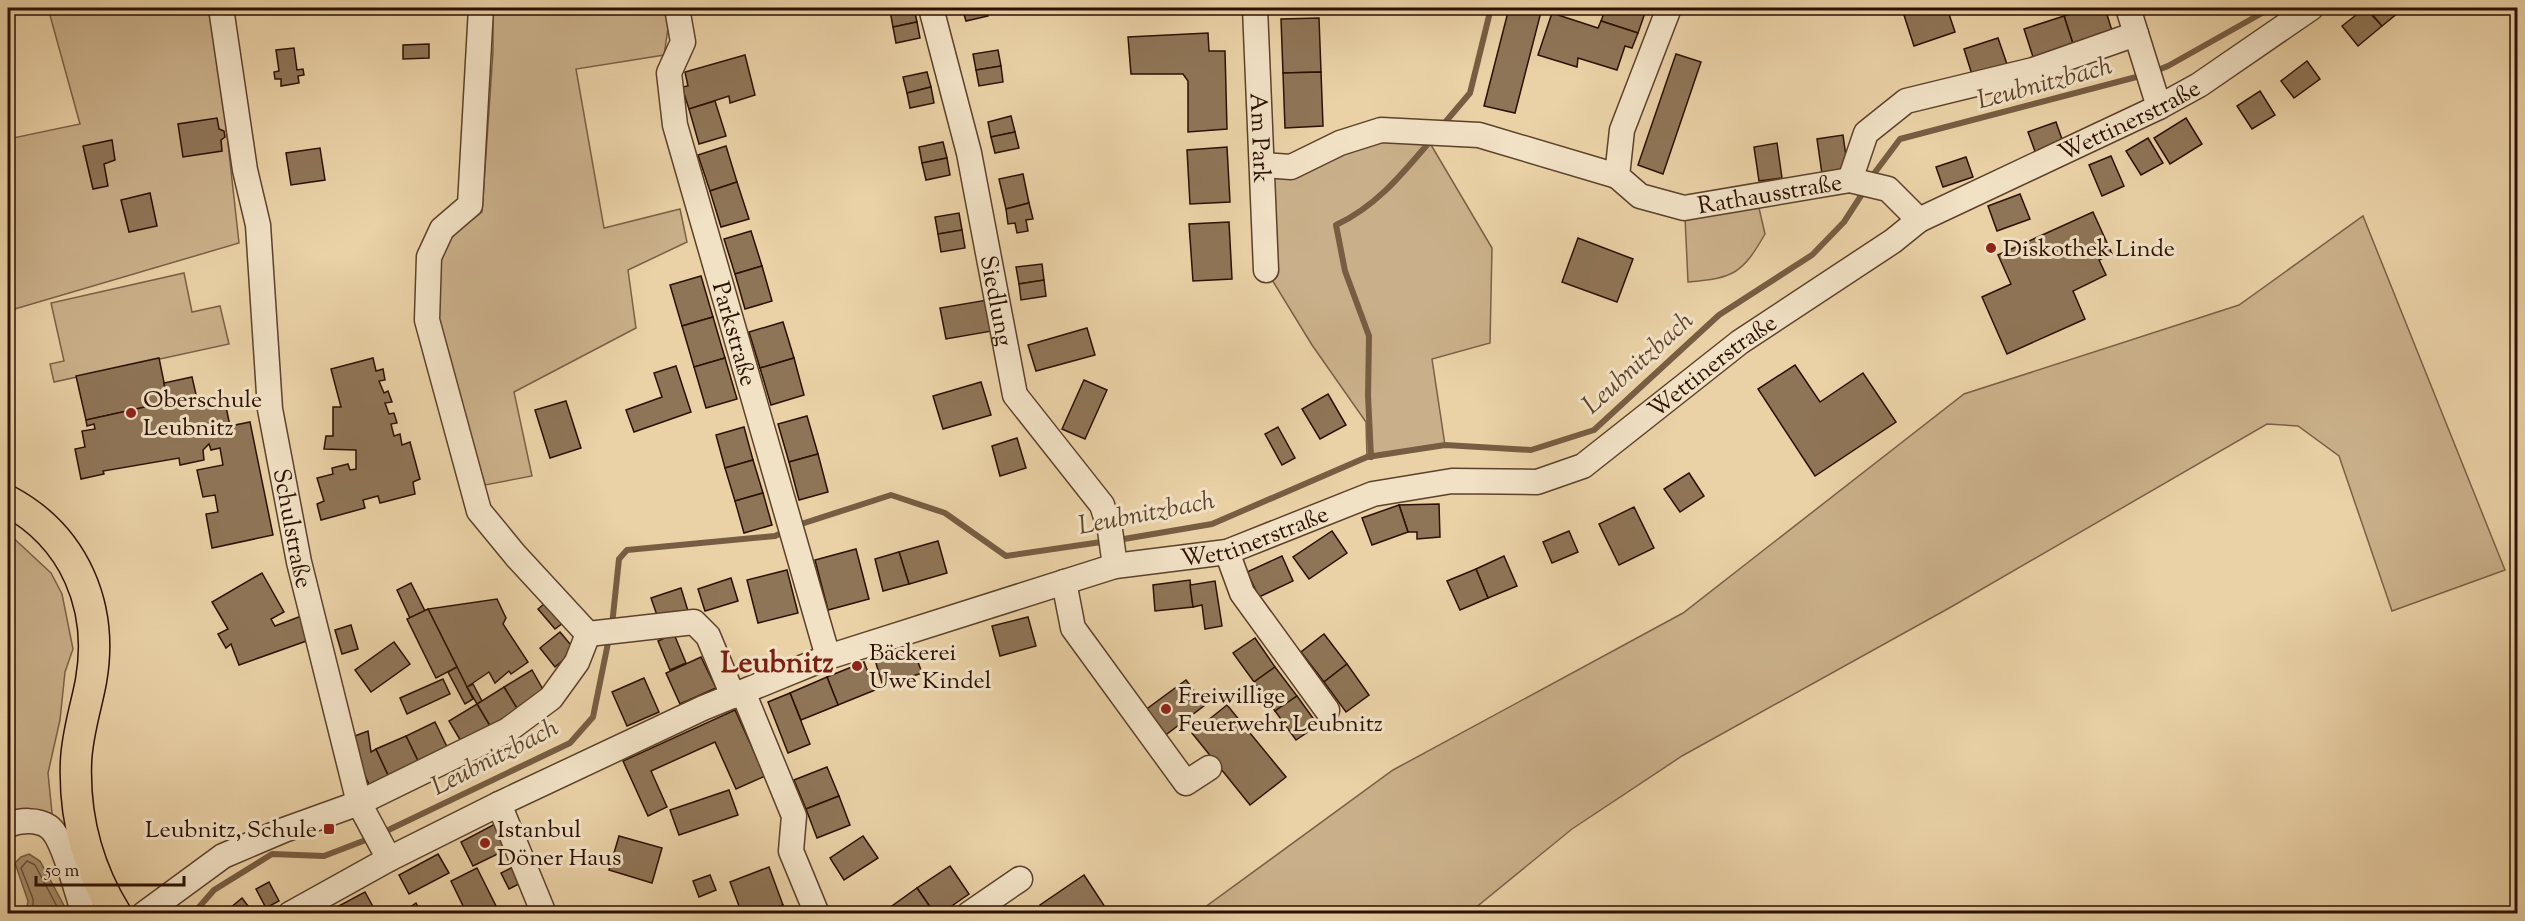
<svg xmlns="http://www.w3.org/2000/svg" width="2525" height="921" font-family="'Sorts Mill Goudy',serif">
	<rect width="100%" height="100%" fill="#ead1a6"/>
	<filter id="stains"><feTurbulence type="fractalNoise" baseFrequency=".00333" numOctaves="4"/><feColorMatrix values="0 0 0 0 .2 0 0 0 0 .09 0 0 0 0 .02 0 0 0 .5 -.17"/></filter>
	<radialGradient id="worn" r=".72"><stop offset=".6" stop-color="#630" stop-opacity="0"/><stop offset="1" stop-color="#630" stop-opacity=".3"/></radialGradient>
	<g fill="#cab08a" stroke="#7b6046" stroke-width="1.5">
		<polygon points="48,8 213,8 239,243 8,311 8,139 80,124"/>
		<polygon points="493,8 665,8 669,22 664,55 576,69 604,228 680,209 687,242 628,270 636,328 514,392 532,476 485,485 438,325 439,264 451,236 482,212 493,52"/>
		<polygon points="1424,133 1492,248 1490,343 1432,359 1445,445 1367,457 1366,422 1312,345 1266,270 1263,165 1340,143"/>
		<path d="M1759 208 1765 234C1742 274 1734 278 1688 282L1685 217Z"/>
		<polygon points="2363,216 2505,570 2392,611 2339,456 2298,426 2267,424 1951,607 1682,756 1572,829 1469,913 1197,913 1393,770 1683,613 1964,394 2239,305"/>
		<polygon points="184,273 192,312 220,306 229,344 54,382 50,364 64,361 51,303"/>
		<polygon points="8,533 51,573 62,594 73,649 65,672 60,720 48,773 52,813 19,814 8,818"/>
	</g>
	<polygon fill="#a9906e" stroke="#775d42" stroke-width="1.5" points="29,854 40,861 68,913 26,913 28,901 15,863 21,857"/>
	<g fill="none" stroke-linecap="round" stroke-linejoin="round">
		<polyline stroke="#6a5038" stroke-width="1.5" points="33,914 33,899 21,868 27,861 35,865 61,914"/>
		<g stroke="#775d42" stroke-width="6">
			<polyline points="2153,72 2168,66 2271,8"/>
			<polyline points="1442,126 1470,93 1491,8"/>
			<polyline points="1870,179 1900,139 2144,75"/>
			<path d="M1371 457 1368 396 1369 336 1345 271 1336 225C1377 206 1403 173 1432 139"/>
			<polyline points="795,526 891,495 945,513 1006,556 1108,541"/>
			<polyline points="1118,540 1212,524 1367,457 1445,445 1531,450 1594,430 1719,315 1812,255 1844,222 1866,188"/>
			<polyline points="612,625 619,559 627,550 775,536 786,531"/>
			<polyline points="380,834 570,743 593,717 609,638"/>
			<polyline points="193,914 214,890 272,854 324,856 371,838"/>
		</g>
	</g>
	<g fill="#8f7557" stroke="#2c1101" stroke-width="1.5">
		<polygon points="914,8 917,22 893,27 890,11"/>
		<polygon points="962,8 986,8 988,16 966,21"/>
		<polygon points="1509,8 1542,8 1515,113 1484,106"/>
		<polygon points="1606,8 1646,10 1638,33 1601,21"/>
		<polygon points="1907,8 1947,8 1955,32 1914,46 1902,9"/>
		<polygon points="2089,8 2105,8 2113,34 2074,47 2064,16"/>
		<polygon points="2365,8 2382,26 2358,46 2342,26"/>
		<polygon points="2367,8 2404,8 2382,26"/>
		<polygon points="1552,13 1598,28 1601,21 1638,33 1632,48 1625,46 1617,70 1578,58 1577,67 1538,55"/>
		<polygon points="2064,16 2074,47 2034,60 2024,29"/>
		<polygon points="1319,18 1321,72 1283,73 1281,19"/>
		<polygon points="917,22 920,38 896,43 893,27"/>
		<polygon points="1208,33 1209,51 1225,51 1227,129 1188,132 1188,81 1183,74 1131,74 1128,37"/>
		<polygon points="1998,38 2009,70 1974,81 1964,49"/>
		<polygon points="429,44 429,58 403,59 403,45"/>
		<polygon points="294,48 297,70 303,69 304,75 298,76 299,83 281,86 281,79 275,79 274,72 279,71 276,50"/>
		<polygon points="998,50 1001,66 976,70 973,54"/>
		<polygon points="1676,54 1701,62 1663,174 1638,165"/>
		<polygon points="745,55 755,95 730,103 729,96 689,109 682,87 688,86 685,72"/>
		<polygon points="2307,61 2320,79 2294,98 2281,81"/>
		<polygon points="1001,66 1003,82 979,86 976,70"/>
		<polygon points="927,72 931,87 907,93 903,77"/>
		<polygon points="1321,72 1323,126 1285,128 1283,73"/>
		<polygon points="931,87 934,103 910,108 907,93"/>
		<polygon points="2260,91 2275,115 2252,129 2237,106"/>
		<polygon points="715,101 726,136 699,144 689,109"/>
		<polygon points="1011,116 1015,132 991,137 988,122"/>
		<polygon points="217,118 219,129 224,131 225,137 221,140 222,151 183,157 178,124"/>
		<polygon points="2186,118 2202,144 2170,164 2154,138"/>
		<polygon points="2056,122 2064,145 2036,154 2028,132"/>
		<polygon points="1015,132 1019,148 995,153 991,137"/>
		<polygon points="1843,135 1848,171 1822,174 1817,139"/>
		<polygon points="2148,138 2163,163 2141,175 2126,151"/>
		<polygon points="112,140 115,160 104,164 108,186 93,189 83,146"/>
		<polygon points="943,142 947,158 922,163 919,147"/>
		<polygon points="1777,143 1782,178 1759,181 1754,147"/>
		<polygon points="726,146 737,182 710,191 698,155"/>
		<polygon points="1227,147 1230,202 1190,204 1187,150"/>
		<polygon points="320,148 325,180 291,185 286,153"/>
		<polygon points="2111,156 2124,186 2102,196 2089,165"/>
		<polygon points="1966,157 1973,177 1943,187 1936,167"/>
		<polygon points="947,158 950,175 926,180 922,163"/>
		<polygon points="1023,174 1029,203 1006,209 999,179"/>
		<polygon points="737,182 749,219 721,227 710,191"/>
		<polygon points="150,193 157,226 129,232 121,200"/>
		<polygon points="2020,194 2030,219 1997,231 1988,206"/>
		<polygon points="1029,203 1033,219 1026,220 1028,231 1017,233 1015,223 1008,224 1006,209"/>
		<polygon points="2093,212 2112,254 2099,260 2106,275 2073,291 2085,319 2007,354 1982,297 2011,284 1998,255"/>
		<polygon points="959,213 962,230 938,234 935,217"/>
		<polygon points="1229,222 1232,279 1193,281 1189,224"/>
		<polygon points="962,230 965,248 941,252 938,234"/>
		<polygon points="751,231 762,266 735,274 724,239"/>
		<polygon points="1578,238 1633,259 1617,302 1562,282"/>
		<polygon points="1042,264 1044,280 1019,284 1016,267"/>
		<polygon points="762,266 772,301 745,309 735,274"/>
		<polygon points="701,276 713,317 682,326 670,285"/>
		<polygon points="1044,280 1046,296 1021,300 1019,284"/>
		<polygon points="987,300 992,331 946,339 940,308"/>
		<polygon points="713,317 725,358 694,367 682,326"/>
		<polygon points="783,322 794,358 760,368 749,332"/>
		<polygon points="1087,328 1095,355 1036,371 1028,345"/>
		<polygon points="159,358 168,402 86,420 76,376"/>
		<polygon points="373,358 376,371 383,369 385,380 379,381 384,393 388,391 392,402 385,403 389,414 394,413 397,423 391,424 394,436 400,434 402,445 410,442 420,479 413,482 415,494 380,503 378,496 363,500 365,508 321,520 317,504 324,501 317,478 333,474 332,468 348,464 350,470 356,469 356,450 324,449 326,436 333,436 333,407 341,407 331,369"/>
		<polygon points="725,358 737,399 706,408 694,367"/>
		<polygon points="794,358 804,395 771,405 760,368"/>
		<polygon points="1795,365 1820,402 1863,373 1896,422 1815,476 1758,389"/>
		<polygon points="676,366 691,412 634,432 626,410 662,397 654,373"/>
		<polygon points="192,377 197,399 210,397 212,405 225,402 230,426 250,422 273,535 212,548 206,514 218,512 215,495 203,497 197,470 223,465 220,448 211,450 209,444 203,450 204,460 180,465 179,458 103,471 104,474 81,479 75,449 85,447 82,431 95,429 94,424 87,426 86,420 168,402 164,383"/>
		<polygon points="1084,380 1107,390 1085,439 1062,429"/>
		<polygon points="981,382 991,415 943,429 933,396"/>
		<polygon points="1328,394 1346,425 1320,439 1302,409"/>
		<polygon points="566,401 581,448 550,458 535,410"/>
		<polygon points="807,416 818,454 789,462 778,424"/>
		<polygon points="744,427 753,460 725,468 716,435"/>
		<polygon points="1278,427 1295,458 1282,465 1265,434"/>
		<polygon points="1017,438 1026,468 1000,476 992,446"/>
		<polygon points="818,454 828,492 799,500 789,462"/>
		<polygon points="753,460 763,493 735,501 725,468"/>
		<polygon points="1689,473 1704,496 1680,512 1664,489"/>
		<polygon points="763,493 772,525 744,533 735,501"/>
		<polygon points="1439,504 1440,537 1417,539 1417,532 1408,532 1399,505"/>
		<polygon points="1399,505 1408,532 1372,545 1362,518"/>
		<polygon points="1634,507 1654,548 1619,565 1599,524"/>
		<polygon points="1332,531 1347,553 1309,579 1293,557"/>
		<polygon points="1569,531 1578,552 1552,563 1543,542"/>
		<polygon points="938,541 947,573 909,584 899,552"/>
		<polygon points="856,549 869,599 828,610 815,560"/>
		<polygon points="899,552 909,584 883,591 875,559"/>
		<polygon points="1282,556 1293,581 1259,597 1247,572"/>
		<polygon points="1504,556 1517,586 1488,598 1476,569"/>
		<polygon points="1476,569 1488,598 1460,610 1447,581"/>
		<polygon points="787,570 798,613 758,623 747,580"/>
		<polygon points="262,573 284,612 271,619 275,626 304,615 312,639 239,665 231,644 226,648 218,634 228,629 212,602"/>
		<polygon points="731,578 738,601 705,611 698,589"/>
		<polygon points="1190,580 1193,607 1155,611 1153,585"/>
		<polygon points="1215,581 1222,626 1205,629 1202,605 1193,607 1190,585"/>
		<polygon points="411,583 425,611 410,618 397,590"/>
		<polygon points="681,588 688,611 659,621 651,598"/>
		<polygon points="551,598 568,619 555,629 538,609"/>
		<polygon points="497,599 506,618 503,624 528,662 511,674 509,671 495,683 489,672 467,687 428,609"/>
		<polygon points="428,609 457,667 436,678 407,619"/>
		<polygon points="1028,617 1036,646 1000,656 992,626"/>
		<polygon points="351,625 358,649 342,654 335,630"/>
		<polygon points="560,632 575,650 555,667 540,648"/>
		<polygon points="674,634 686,663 670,670 658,641"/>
		<polygon points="1324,634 1347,664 1324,682 1301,652"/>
		<polygon points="1255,638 1275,667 1254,682 1233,653"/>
		<polygon points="394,642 410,664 371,692 355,670"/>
		<polygon points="913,648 922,673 883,686 875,660"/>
		<polygon points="701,657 716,688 680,704 666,673"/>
		<polygon points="864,662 875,690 838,705 827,677"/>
		<polygon points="1347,664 1369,695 1346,712 1324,682"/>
		<polygon points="457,667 473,699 465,704 448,672"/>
		<polygon points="1275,667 1297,696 1275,711 1254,682"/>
		<polygon points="532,670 545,693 518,710 504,687"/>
		<polygon points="827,677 838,705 801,720 790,693"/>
		<polygon points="644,678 659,712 627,726 612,692"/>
		<polygon points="443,679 450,694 407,714 400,698"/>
		<polygon points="1186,680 1205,705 1163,737 1144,711"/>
		<polygon points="473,684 482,701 477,704 467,687"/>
		<polygon points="504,687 518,710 490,726 477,704"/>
		<polygon points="790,693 810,744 788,753 768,702"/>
		<polygon points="1297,696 1318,725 1296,740 1275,711"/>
		<polygon points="477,704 490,726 462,743 449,721"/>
		<polygon points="1227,705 1286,777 1250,805 1192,733"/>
		<polygon points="735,710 765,776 736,789 715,742 651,771 667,807 648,816 623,761"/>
		<polygon points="435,722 448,749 419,763 406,736"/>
		<polygon points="368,731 371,752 376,749 389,777 370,786 357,760 352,737"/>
		<polygon points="406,736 419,763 389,777 376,749"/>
		<polygon points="827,767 839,796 806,809 794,780"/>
		<polygon points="729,790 738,815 679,835 670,810"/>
		<polygon points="839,796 850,825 817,838 806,809"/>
		<polygon points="495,824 508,849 473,866 461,842"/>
		<polygon points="619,836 662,848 652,883 609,870"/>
		<polygon points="863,836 878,858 844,880 830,858"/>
		<polygon points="438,854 449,873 409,894 399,875"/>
		<polygon points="515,866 523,882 509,889 501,873"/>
		<polygon points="950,866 969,894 940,914 935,914 917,888"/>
		<polygon points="769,867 783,905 762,914 742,914 730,882"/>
		<polygon points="477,868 497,908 486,914 467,914 451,881"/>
		<polygon points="710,875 716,890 699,897 693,881"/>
		<polygon points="1084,875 1105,907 1095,914 1045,914 1040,905"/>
		<polygon points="269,882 279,901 266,908 256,889"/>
		<polygon points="917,888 935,914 887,914 885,911"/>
		<polygon points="365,892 377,914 335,914 333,909"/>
		<polygon points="242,898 254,914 223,914"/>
		<polygon points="416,903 422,914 400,914"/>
		<polygon points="783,905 786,914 762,914"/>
	</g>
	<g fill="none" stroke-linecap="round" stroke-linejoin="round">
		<defs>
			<g id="minor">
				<path id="s1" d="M221 8 245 170 258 225 270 409 299 562 359 803 389 859"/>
				<polyline points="481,8 470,205 442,229 429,257 427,320 479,511 516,556 588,634"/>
				<path id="s2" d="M677 8 683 42 669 73 675 125 828 657"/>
				<path id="s3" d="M931 8 969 153 1015 395 1102 505 1110 530 1115 566"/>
				<path id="s4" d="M1255 8 1266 270"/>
				<path id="s5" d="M1669 8 1622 130 1617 176 1640 196 1684 208 1850 180 1888 189 1919 220"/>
				<polyline points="2128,8 2159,107"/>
				<polyline points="1263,165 1291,167 1340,143 1381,130 1479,135 1617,176"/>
				<polyline points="1850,180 1866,133 1906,101 2033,70 2136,34"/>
				<polyline points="1227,552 1242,593 1327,710"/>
				<polyline points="1064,582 1073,628 1186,783 1209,768"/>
				<polyline points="588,634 694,622 708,636 733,696"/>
				<polyline points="743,692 794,816 791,851 817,914"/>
				<polyline points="499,804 544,914"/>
				<path d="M8 825C20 820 38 819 49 827 64 838 77 894 84 914"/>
				<polyline points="144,914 223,856 284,830 359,803 508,730 551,698 577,662 588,634"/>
				<path id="s6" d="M290 914 389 859 499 804 703 708 828 657 1115 566 1227 552 1373 494 1452 481 1537 482 1583 466 1740 342 1893 241 1919 220 2159 107 2199 85 2311 8"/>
				<polyline points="969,914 1020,879"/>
			</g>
			<path id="major" d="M8 501C75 537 104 607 91 681 86 708 77 734 76 762 74 816 87 867 116 914"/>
		</defs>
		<use href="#minor" stroke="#5c412a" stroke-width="27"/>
		<use href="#major" stroke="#2c1101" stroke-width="33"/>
		<use href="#minor" stroke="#f1e1c5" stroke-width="24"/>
		<use href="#major" stroke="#ead1a6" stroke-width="30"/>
	</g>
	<g fill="#8f2418" stroke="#f1e1c5" stroke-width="2">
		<circle cx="1991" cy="248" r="6"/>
		<circle cx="131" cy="413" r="6"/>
		<circle cx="857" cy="666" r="6"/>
		<circle cx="1166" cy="709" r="6"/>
		<rect x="323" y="823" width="12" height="12" rx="3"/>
		<circle cx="485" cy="843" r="6"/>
	</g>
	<g text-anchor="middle" stroke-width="6" stroke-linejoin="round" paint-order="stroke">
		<g font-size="24" fill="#2c1101" stroke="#f1e1c5">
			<text dy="8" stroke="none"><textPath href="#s6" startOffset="2031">Wettinerstraße</textPath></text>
			<text dy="8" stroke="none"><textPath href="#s4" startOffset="130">Am Park</textPath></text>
			<text dy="8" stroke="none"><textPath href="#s5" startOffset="340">Rathausstraße</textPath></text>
			<text dy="8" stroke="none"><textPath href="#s3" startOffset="300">Siedlung</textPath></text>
			<text dy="8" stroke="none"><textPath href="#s2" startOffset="338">Parkstraße</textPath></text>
			<text dy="8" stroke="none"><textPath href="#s6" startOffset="1545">Wettinerstraße</textPath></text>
			<text dy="8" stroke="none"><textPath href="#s1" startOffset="526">Schulstraße</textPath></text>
			<text dy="8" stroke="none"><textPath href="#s6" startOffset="1041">Wettinerstraße</textPath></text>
		</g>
		<g font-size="24" fill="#2c1101" stroke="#f1e1c5" text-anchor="start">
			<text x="2003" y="256">Diskothek Linde</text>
			<text x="143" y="407">Oberschule<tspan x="143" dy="28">Leubnitz</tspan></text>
			<text x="869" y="660">Bäckerei<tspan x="869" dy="28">Uwe Kindel</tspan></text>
			<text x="1178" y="703">Freiwillige<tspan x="1178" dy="28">Feuerwehr Leubnitz</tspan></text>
			<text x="317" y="837" text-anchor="end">Leubnitz, Schule</text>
			<text x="497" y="837">Istanbul<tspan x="497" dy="28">Döner Haus</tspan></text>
		</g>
		<g font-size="26" font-style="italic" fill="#5e442d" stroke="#f1e1c5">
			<text transform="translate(2044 82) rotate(-15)" y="9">Leubnitzbach</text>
			<text transform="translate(1637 362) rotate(-42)" y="9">Leubnitzbach</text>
			<text transform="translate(1146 512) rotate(-11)" y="9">Leubnitzbach</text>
			<text transform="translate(494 756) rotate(-27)" y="9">Leubnitzbach</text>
		</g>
		<g font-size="30" font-weight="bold" fill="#7a1f14" stroke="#f1e1c5">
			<text x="777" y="672">Leubnitz</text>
		</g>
	</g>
	<rect width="2525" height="921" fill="none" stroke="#ead1a6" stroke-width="30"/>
	<rect x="9" y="9" width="2507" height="903" fill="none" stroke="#2c1101" stroke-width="3"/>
	<rect x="15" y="15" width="2495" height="891" fill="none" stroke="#2c1101" stroke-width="1.5"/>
	<path d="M36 876v9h148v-9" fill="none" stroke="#2c1101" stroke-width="3"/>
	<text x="45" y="876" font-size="18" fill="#2c1101" stroke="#f1e1c5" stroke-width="4.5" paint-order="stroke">50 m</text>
	<rect width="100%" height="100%" filter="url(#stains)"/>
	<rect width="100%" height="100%" fill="url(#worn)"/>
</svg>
